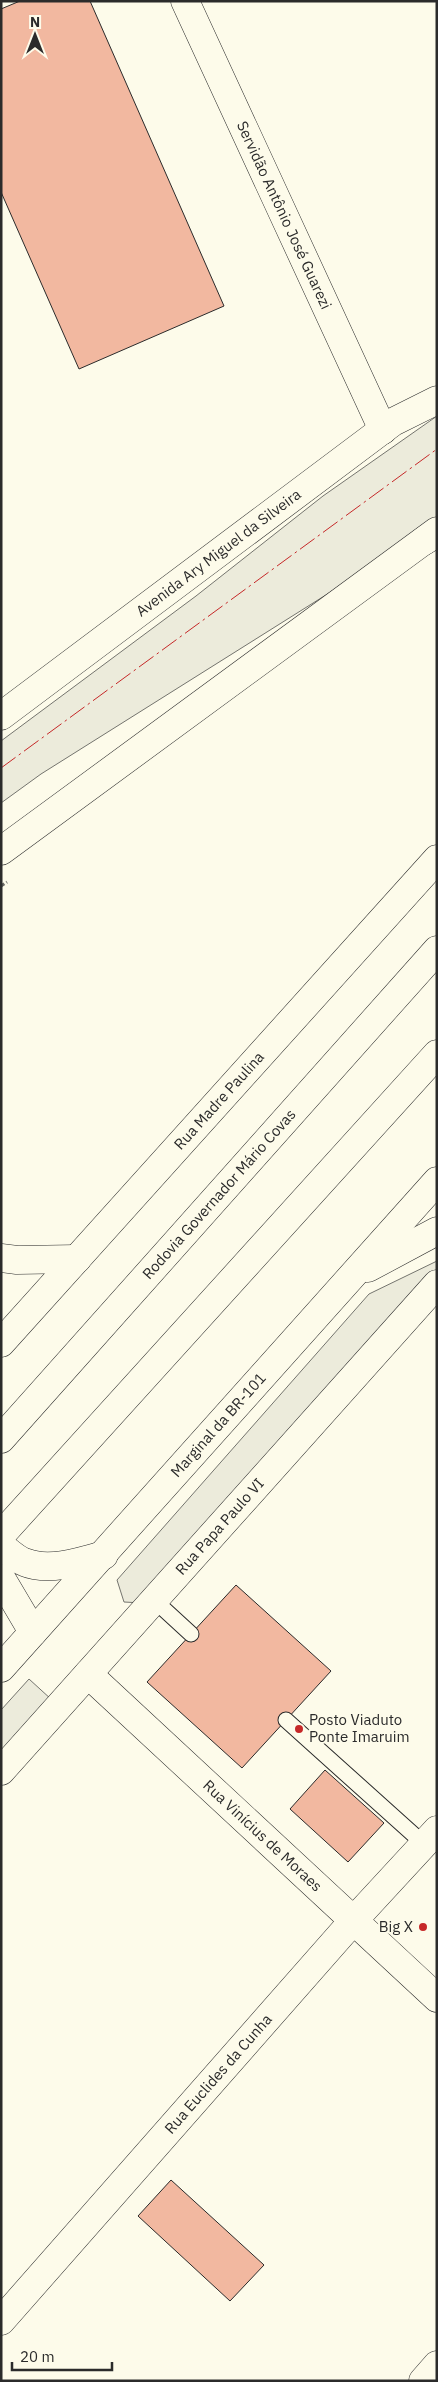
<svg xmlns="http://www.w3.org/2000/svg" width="438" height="2382" font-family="'IBM Plex Sans',sans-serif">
	<rect width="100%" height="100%" fill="#fdfbea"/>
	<g fill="#ecebdb" stroke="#74746e">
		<polygon points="437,416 437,517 329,593 41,774 1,803 1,741 196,596 323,496"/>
		<polygon points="437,1261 437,1273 143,1603 124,1602 117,1580 369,1294"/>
		<polygon points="29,1679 52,1700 1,1756 1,1710"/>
	</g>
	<g fill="#f2b8a0" stroke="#2b2b2b">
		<polygon points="20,1 90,1 224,306 79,369 1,192 1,9"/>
		<polygon points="236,1585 331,1671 242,1768 147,1682"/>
		<polygon points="325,1770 384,1823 348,1862 290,1809"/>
		<polygon points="171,2180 264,2265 230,2301 138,2216"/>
	</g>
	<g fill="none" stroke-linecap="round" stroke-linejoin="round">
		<defs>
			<g id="service">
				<polyline points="154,1600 191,1634"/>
				<polyline points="286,1720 424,1844"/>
			</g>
			<g id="minor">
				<path id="s1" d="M185 1 383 430"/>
				<path id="s2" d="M1 2321 353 1921 437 1830"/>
				<polyline points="423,2381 437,2365"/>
			</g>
			<g id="tertiary">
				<path id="s3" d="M1 1771 437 1284"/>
			</g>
			<g id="secondary">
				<path id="s4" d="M1 716 393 422 437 400"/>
				<polyline points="1,851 437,531"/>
				<polyline points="1,1258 17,1260 77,1259"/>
				<path id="s5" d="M88 1674 437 1998"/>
			</g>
			<g id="primary">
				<polyline points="424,541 437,533"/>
				<polyline points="368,1268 437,1231"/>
				<path id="s6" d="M1 1343 437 859"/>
				<path d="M1 1546C8 1551 16 1559 24 1562 48 1572 80 1562 104 1555"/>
				<polyline points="1,1578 33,1632"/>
				<path id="s7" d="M1 1668 437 1181"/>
			</g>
			<g id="motorway">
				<path id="s8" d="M1 1439 437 950"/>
				<polyline points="1,1535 437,1054"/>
			</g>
		</defs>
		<use href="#service" stroke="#2b2b2b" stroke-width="17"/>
		<use href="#minor" stroke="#2b2b2b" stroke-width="29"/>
		<use href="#tertiary" stroke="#2b2b2b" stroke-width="29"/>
		<use href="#secondary" stroke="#2b2b2b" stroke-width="29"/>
		<use href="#primary" stroke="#2b2b2b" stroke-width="29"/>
		<use href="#motorway" stroke="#2b2b2b" stroke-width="29"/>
		<polyline stroke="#6a6964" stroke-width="3" stroke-dasharray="4 2.5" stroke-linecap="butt" points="1,886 7,882"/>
		<use href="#service" stroke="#fdfbea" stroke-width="15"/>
		<use href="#minor" stroke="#fdfbea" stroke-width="28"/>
		<use href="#tertiary" stroke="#fdfbea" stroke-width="28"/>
		<use href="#secondary" stroke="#fdfbea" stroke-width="28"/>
		<use href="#primary" stroke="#fdfbea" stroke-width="28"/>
		<use href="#motorway" stroke="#fdfbea" stroke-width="28"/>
		<polyline stroke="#c62828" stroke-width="1" stroke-dasharray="18 4 2.5 4" stroke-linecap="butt" points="1,768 437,449"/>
	</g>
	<g fill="#c62828" stroke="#fdfbea" stroke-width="2">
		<circle cx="299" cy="1729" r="5"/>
		<circle cx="423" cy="1927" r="5"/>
	</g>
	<g text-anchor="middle" stroke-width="4" stroke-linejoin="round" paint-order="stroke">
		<g font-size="15" fill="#2b2b2b" stroke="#fdfbea">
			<text dy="5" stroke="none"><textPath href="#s1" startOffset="236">Servidão Antônio José Guarezi</textPath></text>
			<text dy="5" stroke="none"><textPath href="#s4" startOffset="272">Avenida Ary Miguel da Silveira</textPath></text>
			<text dy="5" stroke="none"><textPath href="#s6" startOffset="326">Rua Madre Paulina</textPath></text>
			<text dy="5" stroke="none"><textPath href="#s8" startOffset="328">Rodovia Governador Mário Covas</textPath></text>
			<text dy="5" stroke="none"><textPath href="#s7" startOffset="326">Marginal da BR-101</textPath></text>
			<text dy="5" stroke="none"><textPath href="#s3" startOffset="328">Rua Papa Paulo VI</textPath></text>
			<text dy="5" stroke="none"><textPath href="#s5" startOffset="238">Rua Vinícius de Moraes</textPath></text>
			<text dy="5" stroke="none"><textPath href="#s2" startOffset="329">Rua Euclides da Cunha</textPath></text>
		</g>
		<g font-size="15" fill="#2b2b2b" stroke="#fdfbea" text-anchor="start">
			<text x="309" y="1725">Posto Viaduto<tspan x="309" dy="17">Ponte Imaruim</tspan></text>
			<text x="413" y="1932" text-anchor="end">Big X</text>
		</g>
	</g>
	<rect width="438" height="2382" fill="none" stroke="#2b2b2b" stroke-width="5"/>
	<g transform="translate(35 35)" stroke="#fdfbea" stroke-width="4" paint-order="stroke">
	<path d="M0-4L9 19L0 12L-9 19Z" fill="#2b2b2b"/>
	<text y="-8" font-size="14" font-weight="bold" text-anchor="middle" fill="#2b2b2b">N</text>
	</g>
	<path d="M12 2362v8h100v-8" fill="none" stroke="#2b2b2b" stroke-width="2.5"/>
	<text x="20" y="2362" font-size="15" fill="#2b2b2b" stroke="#fdfbea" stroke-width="4" paint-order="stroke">20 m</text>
</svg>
